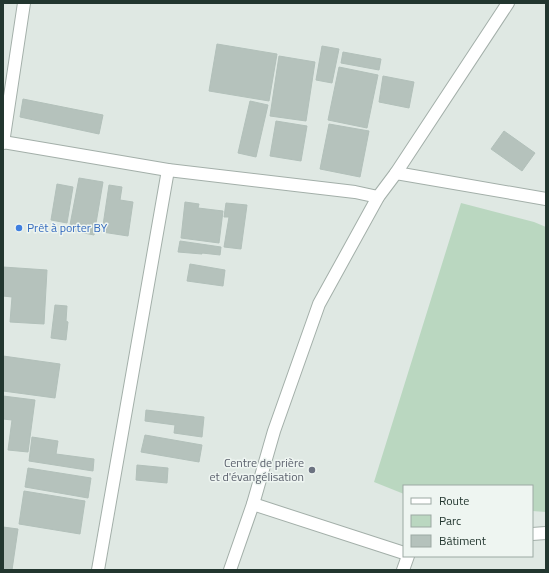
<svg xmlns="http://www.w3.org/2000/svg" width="549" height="573" font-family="'Titillium Web',sans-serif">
	<rect width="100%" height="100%" fill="#dfe8e3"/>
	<polygon fill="#bad7c0" points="461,203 534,222 546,227 546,512 532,511 532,486 404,486 404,494 374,482"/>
	<g fill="#b5c2bc" stroke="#b2c0ba">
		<polygon points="217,44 277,54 269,101 209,91"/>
		<polygon points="322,46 339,49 332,83 316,80"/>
		<polygon points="343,52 381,59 379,70 341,63"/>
		<polygon points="279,56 315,62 306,121 270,116"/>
		<polygon points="339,67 378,75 367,128 328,120"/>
		<polygon points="383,76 414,82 409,108 379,102"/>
		<polygon points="23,99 103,115 99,134 20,117"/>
		<polygon points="250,101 268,105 256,157 238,153"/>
		<polygon points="276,121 307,126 301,161 270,156"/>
		<polygon points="329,124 369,131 360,177 320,169"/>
		<polygon points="504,131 535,153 522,171 491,149"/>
		<polygon points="79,178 103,182 94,235 69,230"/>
		<polygon points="57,184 73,187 67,223 51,220"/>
		<polygon points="109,185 122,187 120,200 133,202 128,236 102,232"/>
		<polygon points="185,202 199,204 198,208 223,211 219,243 181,238"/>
		<polygon points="226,203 247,205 241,249 224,247 229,217 224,217"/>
		<polygon points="180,241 221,247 220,255 202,253 202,254 178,252"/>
		<polygon points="190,264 225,270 223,286 187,281"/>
		<polygon points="3,267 47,270 44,324 10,322 12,297 3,296"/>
		<polygon points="55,305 67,306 66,321 68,322 66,340 51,338"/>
		<polygon points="3,356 60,364 55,398 3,391"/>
		<polygon points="3,396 35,400 28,452 8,450 12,420 3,419"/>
		<polygon points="146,410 204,417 202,437 174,433 175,425 145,421"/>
		<polygon points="145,435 202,445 199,462 141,452"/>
		<polygon points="32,437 58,441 56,454 94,459 93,471 29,461"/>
		<polygon points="137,465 168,468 167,483 136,480"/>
		<polygon points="28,468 91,478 88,498 25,487"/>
		<polygon points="24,491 85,501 80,534 19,524"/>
		<polygon points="3,527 18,529 12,570 3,570"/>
	</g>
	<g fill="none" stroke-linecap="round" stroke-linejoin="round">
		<defs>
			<g id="minor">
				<polyline points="3,142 168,170 355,192 378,197"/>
				<polyline points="396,173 546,199"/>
				<polyline points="253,504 404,553"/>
				<polyline points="532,534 546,533"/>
				<polyline points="98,570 168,170"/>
				<polyline points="230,570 253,504 274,431 319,304 378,197 396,173 508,3"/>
				<polyline points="403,570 408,556"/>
			</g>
			<polyline id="tertiary" points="3,143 24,3"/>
		</defs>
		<use href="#minor" stroke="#a3afa9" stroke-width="14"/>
		<use href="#tertiary" stroke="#a3afa9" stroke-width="14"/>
		<use href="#minor" stroke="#fff" stroke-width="12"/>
		<use href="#tertiary" stroke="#fff" stroke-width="12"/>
	</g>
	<circle fill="#3f7fe0" stroke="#eef5f1" stroke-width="1.5" cx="19" cy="228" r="4"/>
	<circle fill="#6b7280" stroke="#eef5f1" stroke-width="1.5" cx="312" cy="470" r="4"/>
	<g text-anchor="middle" stroke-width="3" stroke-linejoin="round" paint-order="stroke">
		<g font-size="12" fill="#366cbe" stroke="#eef5f1" text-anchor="start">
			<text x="27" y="232">Prêt à porter BY</text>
		</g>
		<g font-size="12" fill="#5b616d" stroke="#eef5f1" text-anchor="end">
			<text x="304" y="467">Centre de prière<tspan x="304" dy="14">et d'évangélisation</tspan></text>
		</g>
	</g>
	<rect width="549" height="573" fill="none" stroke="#22362f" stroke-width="8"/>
	<rect x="403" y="485" width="130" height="72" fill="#eef5f1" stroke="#9ca9a3"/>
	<rect x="411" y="498" width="20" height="6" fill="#ffffff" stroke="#9ca9a3"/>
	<text x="439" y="505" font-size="12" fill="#22362f">Route</text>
	<rect x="411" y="515" width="20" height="12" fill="#bad7c0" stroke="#9ca9a3"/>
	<text x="439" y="525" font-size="12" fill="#22362f">Parc</text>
	<rect x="411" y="535" width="20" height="12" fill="#b5c2bc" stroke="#9ca9a3"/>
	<text x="439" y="545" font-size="12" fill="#22362f">Bâtiment</text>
</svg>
